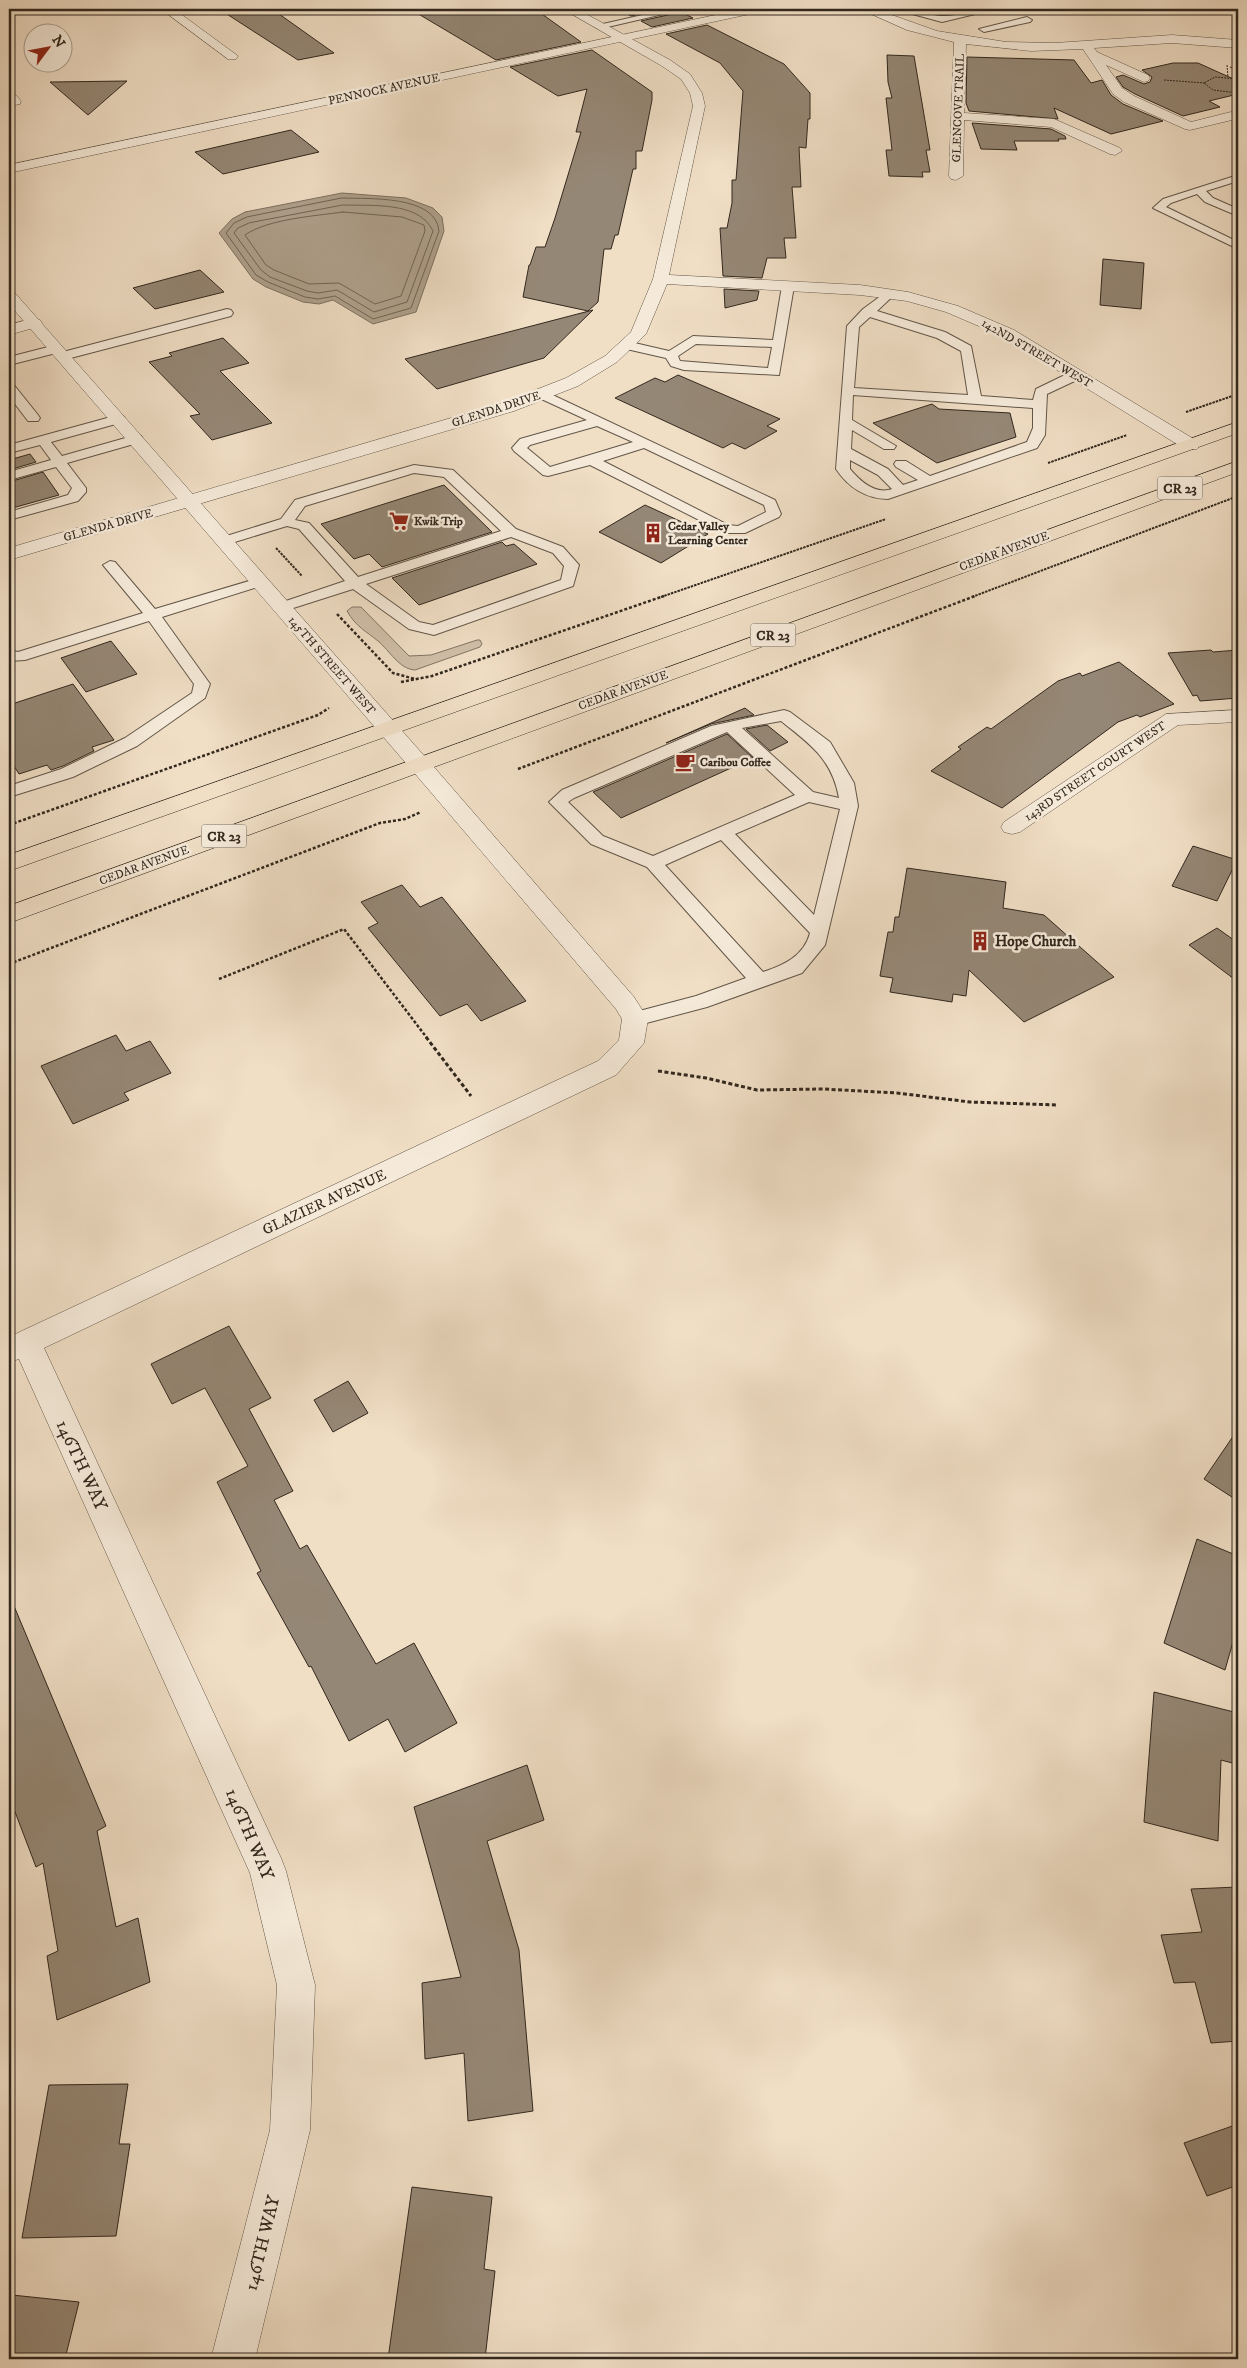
<svg xmlns="http://www.w3.org/2000/svg" width="1247" height="2368" font-family="'IM FELL DW Pica',serif">
	<rect width="100%" height="100%" fill="#f0dec5"/>
	<filter id="stains"><feTurbulence type="fractalNoise" baseFrequency=".004" numOctaves="4"/><feColorMatrix values="0 0 0 0 .2 0 0 0 0 .09 0 0 0 0 .02 0 0 0 .5 -.17"/></filter>
	<radialGradient id="worn" r=".72"><stop offset=".6" stop-color="#630" stop-opacity="0"/><stop offset="1" stop-color="#630" stop-opacity=".3"/></radialGradient>
	<path fill="#d0bfa9" stroke="#817464" d="M352 607H361L409 656 431 655 477 640H480L482 644 480 647 415 670C399 669 390 651 378 641 366 631 356 627 347 611Z"/>
	<polygon fill="#afa08c" stroke="#7d7060" points="342,193 406,198 433,208 442,217 444,231 416,312 373,324 333,300 319,304 303,302 266,287 253,279 219,233 232,219 245,212"/>
	<g fill="none" stroke-linecap="round" stroke-linejoin="round">
		<g stroke="#706455" stroke-width="1">
			<path d="M342 198C369 199 436 195 439 231L411 308 373 319 335 296 318 299 305 297 268 282 256 275 226 233 234 223 247 217Z"/>
			<path d="M343 205C371 206 419 201 433 231L407 302 374 312 337 290 318 293 307 291 270 277 261 270 234 233 238 228 249 223Z"/>
			<path d="M343 212 402 217 424 225 425 231 401 296 375 304 339 283 309 284 274 270 266 265 245 235C268 219 315 216 343 212Z"/>
		</g>
	</g>
	<g fill="#958775" stroke="#32281e">
		<polygon points="219,9 272,9 334,53 298,60"/>
		<polygon points="410,9 535,9 581,42 496,60"/>
		<polygon points="618,9 662,9 631,16"/>
		<polygon points="681,12 693,18 652,27 641,21"/>
		<polygon points="707,25 784,64 810,93 810,119 808,119 806,148 799,147 801,187 792,187 796,238 784,238 786,258 767,258 762,278 723,276 720,228 727,228 732,203 732,180 736,180 743,91 720,63 666,34"/>
		<polygon points="592,50 652,92 652,100 642,151 636,151 636,169 633,169 618,235 615,235 611,249 604,249 598,302 588,311 523,297 529,265 530,265 536,247 545,247 555,218 581,132 576,132 587,89 558,96 510,67"/>
		<polygon points="887,55 914,56 930,150 926,150 930,172 922,172 923,177 889,176 886,150 892,150 886,98 892,98 888,82"/>
		<polygon points="967,57 1074,60 1091,83 1102,80 1111,95 1123,104 1163,121 1111,134 1054,108 1058,119 969,111 966,103"/>
		<polygon points="1173,63 1198,63 1238,81 1238,94 1209,101 1220,107 1183,116 1135,94 1123,87 1116,77 1123,75 1144,84 1150,82 1152,77 1142,70"/>
		<polygon points="127,81 88,115 50,82"/>
		<polygon points="972,123 1051,129 1065,136 1066,139 1058,139 1059,141 1014,141 1017,150 981,149"/>
		<polygon points="291,130 319,152 223,174 195,152"/>
		<polygon points="1103,259 1144,263 1141,309 1100,305"/>
		<polygon points="200,270 224,292 155,309 133,288"/>
		<polygon points="724,289 759,291 757,300 725,308"/>
		<polygon points="593,310 544,358 437,389 405,359"/>
		<polygon points="223,338 249,363 220,371 272,423 212,440 190,416 200,414 149,362 172,356 169,353"/>
		<polygon points="678,375 780,419 767,426 777,431 745,449 732,443 723,448 615,398 655,378 665,382"/>
		<polygon points="932,404 939,409 1010,413 1016,437 937,463 873,423"/>
		<polygon points="30,454 36,462 9,470 9,460"/>
		<polygon points="43,472 59,495 9,509 9,482"/>
		<polygon points="444,485 492,532 382,567 369,554 354,559 321,524"/>
		<polygon points="645,505 708,534 661,563 599,532"/>
		<polygon points="502,542 506,546 514,544 537,564 419,605 392,578"/>
		<polygon points="111,641 137,674 86,692 61,658"/>
		<polygon points="1211,650 1213,652 1238,650 1238,698 1200,701 1197,695 1193,696 1168,653"/>
		<polygon points="1119,662 1174,704 1140,717 1137,715 1118,722 1002,808 931,771 961,749 958,747 987,727 991,729 1058,681 1080,673 1082,676"/>
		<polygon points="73,684 114,740 92,747 94,751 63,766 51,770 47,765 19,774 9,758 9,705"/>
		<polygon points="745,708 754,715 711,724 666,743"/>
		<polygon points="767,725 788,742 770,751 746,729"/>
		<polygon points="727,734 753,758 621,818 593,792"/>
		<polygon points="1193,846 1237,860 1217,901 1172,886"/>
		<polygon points="907,868 1006,882 1003,908 1044,915 1114,977 1024,1022 969,970 966,996 953,994 952,1002 890,992 893,978 880,976 888,932 893,932 895,917 899,917"/>
		<polygon points="402,885 420,907 442,897 526,1001 481,1021 467,1004 440,1016 368,928 378,923 361,902"/>
		<polygon points="1217,928 1238,943 1238,982 1189,945"/>
		<polygon points="116,1035 126,1051 150,1041 171,1073 124,1093 129,1100 73,1124 41,1066"/>
		<polygon points="229,1326 271,1398 249,1409 293,1491 274,1500 300,1549 307,1545 376,1664 414,1643 457,1723 405,1752 388,1719 349,1741 311,1666 309,1667 257,1573 261,1571 217,1482 248,1466 205,1388 172,1404 151,1364"/>
		<polygon points="348,1381 368,1413 333,1432 314,1400"/>
		<polygon points="1238,1429 1238,1501 1204,1479"/>
		<polygon points="1197,1539 1238,1556 1238,1624 1225,1670 1164,1643"/>
		<polygon points="9,1594 106,1826 97,1831 116,1927 138,1918 150,1982 57,2020 47,1956 58,1951 43,1863 36,1867 9,1796"/>
		<polygon points="1154,1692 1238,1713 1236,1764 1221,1760 1218,1841 1144,1822"/>
		<polygon points="527,1765 544,1820 487,1841 519,1950 533,2111 468,2121 464,2053 425,2059 422,1983 461,1977 414,1807"/>
		<polygon points="1238,1887 1238,2041 1211,2043 1195,1982 1174,1983 1161,1935 1202,1932 1191,1889"/>
		<polygon points="128,2084 119,2144 130,2144 116,2236 22,2238 49,2085"/>
		<polygon points="1238,2124 1238,2185 1207,2196 1184,2143"/>
		<polygon points="412,2187 492,2197 484,2269 495,2271 485,2359 388,2359"/>
		<polygon points="12,2295 79,2302 65,2359 9,2359 9,2308"/>
	</g>
	<g fill="none" stroke-linecap="round" stroke-linejoin="round">
		<defs>
			<g id="service">
				<polygon points="669,9 685,9 599,29 594,26"/>
				<path d="M904 9C918 9 930 16 943 16 961 16 978 8 996 9L942 22 905 12Z"/>
				<polygon points="1027,17 1032,20 1030,22 984,32 979,29"/>
				<polygon points="1238,175 1238,181 1206,191 1213,198 1238,209 1238,216 1205,202 1197,194 1171,203 1166,207 1238,242 1238,249 1153,208 1163,199"/>
				<path d="M788 282 794 286 779 375 684 370 671 366 666 358 622 348 620 345 626 341 669 351 693 336 773 340 782 286ZM696 344 772 347 768 368 680 361 678 356Z"/>
				<path d="M889 290 895 294 877 311 945 332 971 346 981 396 1033 400 1036 389 1071 372H1081L1082 375 1081 378 1047 394 1045 435 1037 448 888 499C866 499 848 487 836 469L847 326 863 309ZM870 317 937 338 961 351 968 395 854 388 859 327ZM853 395 1033 408V428L1027 442 930 476 906 461H896L894 464 896 467 918 480 903 485 888 469 851 449 852 430 884 449H894L896 446 852 420ZM850 460 878 475 892 489C875 495 860 481 850 469Z"/>
				<polygon points="227,309 231,310 233,313 231,316 63,360 57,356 59,353"/>
				<polygon points="56,345 62,349 60,352 9,365 9,357"/>
				<polygon points="9,384 14,385 38,415 40,418 38,421 28,421 9,396"/>
				<path d="M542 390 775 500 781 514 779 517 745 533H725L590 465 548 476 543 475 514 451 512 448 520 439 587 420 537 397 536 394 537 391ZM597 426 633 442 550 467 527 448 530 445ZM644 448 764 505 766 512 738 526 728 525 603 461Z"/>
				<polygon points="118,415 123,416 125,419 123,422 51,442 62,456 136,435 141,436 143,439 141,442 67,463 86,488 86,492 78,501 9,520 9,512 68,495 72,488 56,467 9,480 9,472 51,460 40,445 9,453 9,445"/>
				<path d="M414 465 453 470 516 529 563 547 579 565 573 586 434 635 409 629 353 589 287 610H277L274 607 277 604 345 581 299 529 287 526 225 545 218 541 220 538 281 519 295 500ZM414 473 444 477 501 531 358 577 309 523 295 520 305 506ZM511 537 553 553 564 566 561 580 433 625 419 622 366 584Z"/>
				<polygon points="110,561 115,562 155,609 259,578 266,582 264,585 162,617 210,684 205,698 137,746 73,777 9,797 9,786 61,769 125,738 192,693 194,684 149,621 25,660 9,661 9,650 18,652 143,613 103,565"/>
				<path d="M784 710 790 712 830 742 854 783 858 806 825 945 802 973 707 1007 635 1026 628 1024 625 1019 628 1014 696 996 746 978 647 867 591 844 549 802 562 790 711 726ZM781 721C810 744 832 759 839 798L813 792 742 728ZM727 732 795 795 653 856 603 836 568 802 574 798ZM809 802 840 809 814 915 735 834ZM721 840 810 933C804 956 784 965 763 972L665 865Z"/>
			</g>
			<g id="minor">
				<polygon points="161,9 174,9 238,56 236,59 228,59"/>
				<polygon points="563,9 577,9 670,60 690,74 702,93 705,106 669,275 860,285 908,292 958,306 1014,330 1197,441 1200,445 1197,449 1185,449 1002,336 946,312 907,301 860,295 667,284 646,334 617,362 578,386 514,411 9,560 9,548 502,403 566,378 605,356 631,332 653,279 693,106 690,93 681,79 662,66"/>
				<polygon points="860,9 875,9 937,31 1006,42 1055,43 1172,35 1238,40 1238,48 1172,43 1094,48 1097,52 1148,75 1150,78 1148,81 1144,82 1106,65 1122,88 1134,96 1191,122 1231,112 1238,116 1236,119 1190,130 1185,129 1124,102 1113,94 1083,49 1031,51 966,44 964,113 1054,119 1120,148 1122,151 1115,155 1110,154 1051,127 964,120 963,176 956,180 951,179 949,176 954,42 907,30"/>
				<polygon points="9,91 13,92 21,101 20,104 15,105 9,102"/>
				<polygon points="34,318 40,320 42,323 40,326 9,335 9,325"/>
				<polygon points="1238,710 1238,722 1178,725 1020,832 1012,834 1004,832 1001,827 1004,822 1166,714"/>
				<polygon points="419,757 427,759 634,997 648,1019 644,1043 616,1075 44,1348 281,1858 286,1871 315,1985 310,2130 255,2359 211,2359 270,2130 277,1985 250,1873 19,1359 9,1362 9,1337 598,1061 619,1040 622,1019 616,1009 411,769 408,764 411,759"/>
			</g>
			<g id="tertiary">
				<polygon points="744,9 765,9 759,12 9,173 9,165"/>
				<polygon points="9,290 14,292 427,759 430,764 427,769 419,771 411,769 9,304"/>
			</g>
			<g id="trunk">
				<polygon points="1238,422 1238,433 9,871 9,855"/>
				<polygon points="1238,461 1238,472 9,923 9,906"/>
			</g>
		</defs>
		<use href="#service" stroke="#625648" stroke-width="2"/>
		<use href="#minor" stroke="#625648" stroke-width="1"/>
		<use href="#tertiary" stroke="#625648" stroke-width="1"/>
		<use href="#trunk" stroke="#32281e" stroke-width="1"/>
		<g stroke="#32281e" stroke-width="1" stroke-dasharray="2 1" stroke-linecap="butt">
			<polyline points="1102,14 1124,9"/>
			<polyline points="1227,65 1228,77"/>
			<polyline points="1230,67 1238,70"/>
			<polyline points="1238,79 1215,77 1204,83 1213,90 1238,93"/>
			<polyline points="1164,80 1205,83"/>
		</g>
		<g stroke="#32281e" stroke-width="2" stroke-dasharray="2.5 1" stroke-linecap="butt">
			<polyline points="1186,412 1238,394"/>
			<polyline points="1048,463 1127,435"/>
			<polyline points="276,548 302,576"/>
			<polyline points="661,597 886,519"/>
			<polyline points="972,597 1238,496"/>
		</g>
		<g stroke="#32281e" stroke-width="2.5" stroke-dasharray="3 2" stroke-linecap="butt">
			<polyline points="337,614 393,673 415,679"/>
			<polyline points="401,682 432,676 664,596"/>
			<polyline points="518,769 975,596"/>
			<polyline points="9,825 318,715 329,708"/>
			<polyline points="9,964 380,823 405,819 421,812"/>
			<polyline points="219,979 344,929 427,1038"/>
		</g>
		<g stroke="#32281e" stroke-width="3" stroke-dasharray="4 2.5" stroke-linecap="butt">
			<polyline points="426,1037 471,1096"/>
			<polyline points="658,1071 706,1078 757,1090 824,1089 897,1093 970,1102 1057,1105"/>
		</g>
		<use href="#service" fill="#f5ead9" fill-rule="evenodd"/>
		<use href="#minor" fill="#f5ead9" fill-rule="evenodd"/>
		<use href="#tertiary" fill="#f5ead9" fill-rule="evenodd"/>
		<use href="#trunk" fill="#f0dec5" fill-rule="evenodd"/>
	</g>
	<defs>
		<symbol id="supermarket-bare" viewBox="-9 -9 18 18"><path d="M-6-5.5h2.5l.6 2H6L4.5 2H-2.5L-4.4-4H-6ZM-1.5 3.2a1.3 1.3 0 1 0 .1 0ZM3 3.2a1.3 1.3 0 1 0 .1 0Z" fill="#8f2418" stroke="#f5ead9" stroke-width="2.5" paint-order="stroke"/></symbol>
		<symbol id="building-bare" viewBox="-9 -9 18 18"><path d="M-4-6H4V6H1V3H-1V6H-4ZM-2.5-4.3h1.7v1.8h-1.7ZM.8-4.3h1.7v1.8H.8ZM-2.5-1h1.7V.8h-1.7ZM.8-1h1.7V.8H.8Z" fill="#8f2418" stroke="#f5ead9" stroke-width="2.5" paint-order="stroke"/></symbol>
		<symbol id="cafe-bare" viewBox="-9 -9 18 18"><path d="M-5.5-4.5H6V0H3Q3 3.5 0 3.5H-2.5Q-5.5 3.5-5.5 0ZM3-3.2v2h1.7v-2ZM-6 4.5H4V6H-6Z" fill="#8f2418" stroke="#f5ead9" stroke-width="2.5" paint-order="stroke"/></symbol>
	</defs>
	<g fill-rule="evenodd">
		<use href="#supermarket-bare" x="385" y="507" width="28" height="28"/>
		<use href="#building-bare" x="639" y="519" width="28" height="28"/>
		<use href="#cafe-bare" x="671" y="748" width="28" height="28"/>
		<use href="#building-bare" x="966" y="927" width="28" height="28"/>
	</g>
	<g text-anchor="middle" stroke-width="5" stroke-linejoin="round" paint-order="stroke">
		<g font-size="12" fill="#32281e" stroke="#f5ead9">
			<text transform="translate(384 89) rotate(-12)" y="4">PENNOCK AVENUE</text>
			<text transform="translate(958 108) rotate(-88)" y="4">GLENCOVE TRAIL</text>
			<text transform="translate(1037 353) rotate(30)" y="4">142ND STREET WEST</text>
			<text transform="translate(496 409) rotate(-18)" y="4">GLENDA DRIVE</text>
			<text transform="translate(108 525) rotate(-16)" y="4">GLENDA DRIVE</text>
			<text transform="translate(1004 551) rotate(-20)" y="4">CEDAR AVENUE</text>
			<text transform="translate(332 665) rotate(49)" y="4">145TH STREET WEST</text>
			<text transform="translate(623 690) rotate(-20)" y="4">CEDAR AVENUE</text>
			<text transform="translate(1095 771) rotate(-34)" y="4">143RD STREET COURT WEST</text>
			<text transform="translate(144 865) rotate(-20)" y="4">CEDAR AVENUE</text>
		</g>
		<g font-size="12" font-weight="bold" fill="#32281e" stroke="#f5ead9" text-anchor="start">
			<text x="414" y="525">Kwik Trip</text>
			<text x="668" y="530">Cedar Valley<tspan x="668" dy="14">Learning Center</tspan></text>
			<text x="700" y="766">Caribou Coffee</text>
		</g>
		<g fill="#f5ead9" stroke="#6c6256" stroke-width="1">
			<rect x="1157.5" y="476.5" width="45" height="23" rx="4"/>
			<rect x="750.5" y="623.5" width="45" height="23" rx="4"/>
			<rect x="201.5" y="824.5" width="45" height="23" rx="4"/>
		</g>
		<g font-size="14" font-weight="bold" fill="#32281e">
			<text x="1180" y="493">CR 23</text>
			<text x="773" y="640">CR 23</text>
			<text x="224" y="841">CR 23</text>
		</g>
		<g font-size="15" font-weight="bold" fill="#32281e" stroke="#f5ead9" text-anchor="start">
			<text x="995" y="946">Hope Church</text>
		</g>
		<g font-size="15" fill="#32281e" stroke="#f5ead9">
			<text transform="translate(324 1202) rotate(-25)" y="5">GLAZIER AVENUE</text>
		</g>
		<g font-size="18" fill="#32281e" stroke="#f5ead9">
			<text transform="translate(82 1465) rotate(65)" y="6">146TH WAY</text>
			<text transform="translate(250 1834) rotate(67)" y="6">146TH WAY</text>
			<text transform="translate(262 2243) rotate(-76)" y="6">146TH WAY</text>
		</g>
	</g>
	<rect width="1247" height="2368" fill="none" stroke="#f0dec5" stroke-width="30"/>
	<rect x="10" y="10" width="1227" height="2348" fill="none" stroke="#32281e" stroke-width="2.5"/>
	<rect x="15" y="15" width="1217" height="2338" fill="none" stroke="#32281e"/>
	<g transform="translate(48 48) rotate(58)"><circle r="24" fill="#f5ead9" stroke="#a79c8e"/>
	<path d="M0-4L9 19L0 12L-9 19Z" fill="#8f2418"/>
	<text y="-8" font-size="14" font-weight="bold" text-anchor="middle" fill="#32281e">N</text>
	</g>
	<rect width="100%" height="100%" filter="url(#stains)"/>
	<rect width="100%" height="100%" fill="url(#worn)"/>
</svg>
